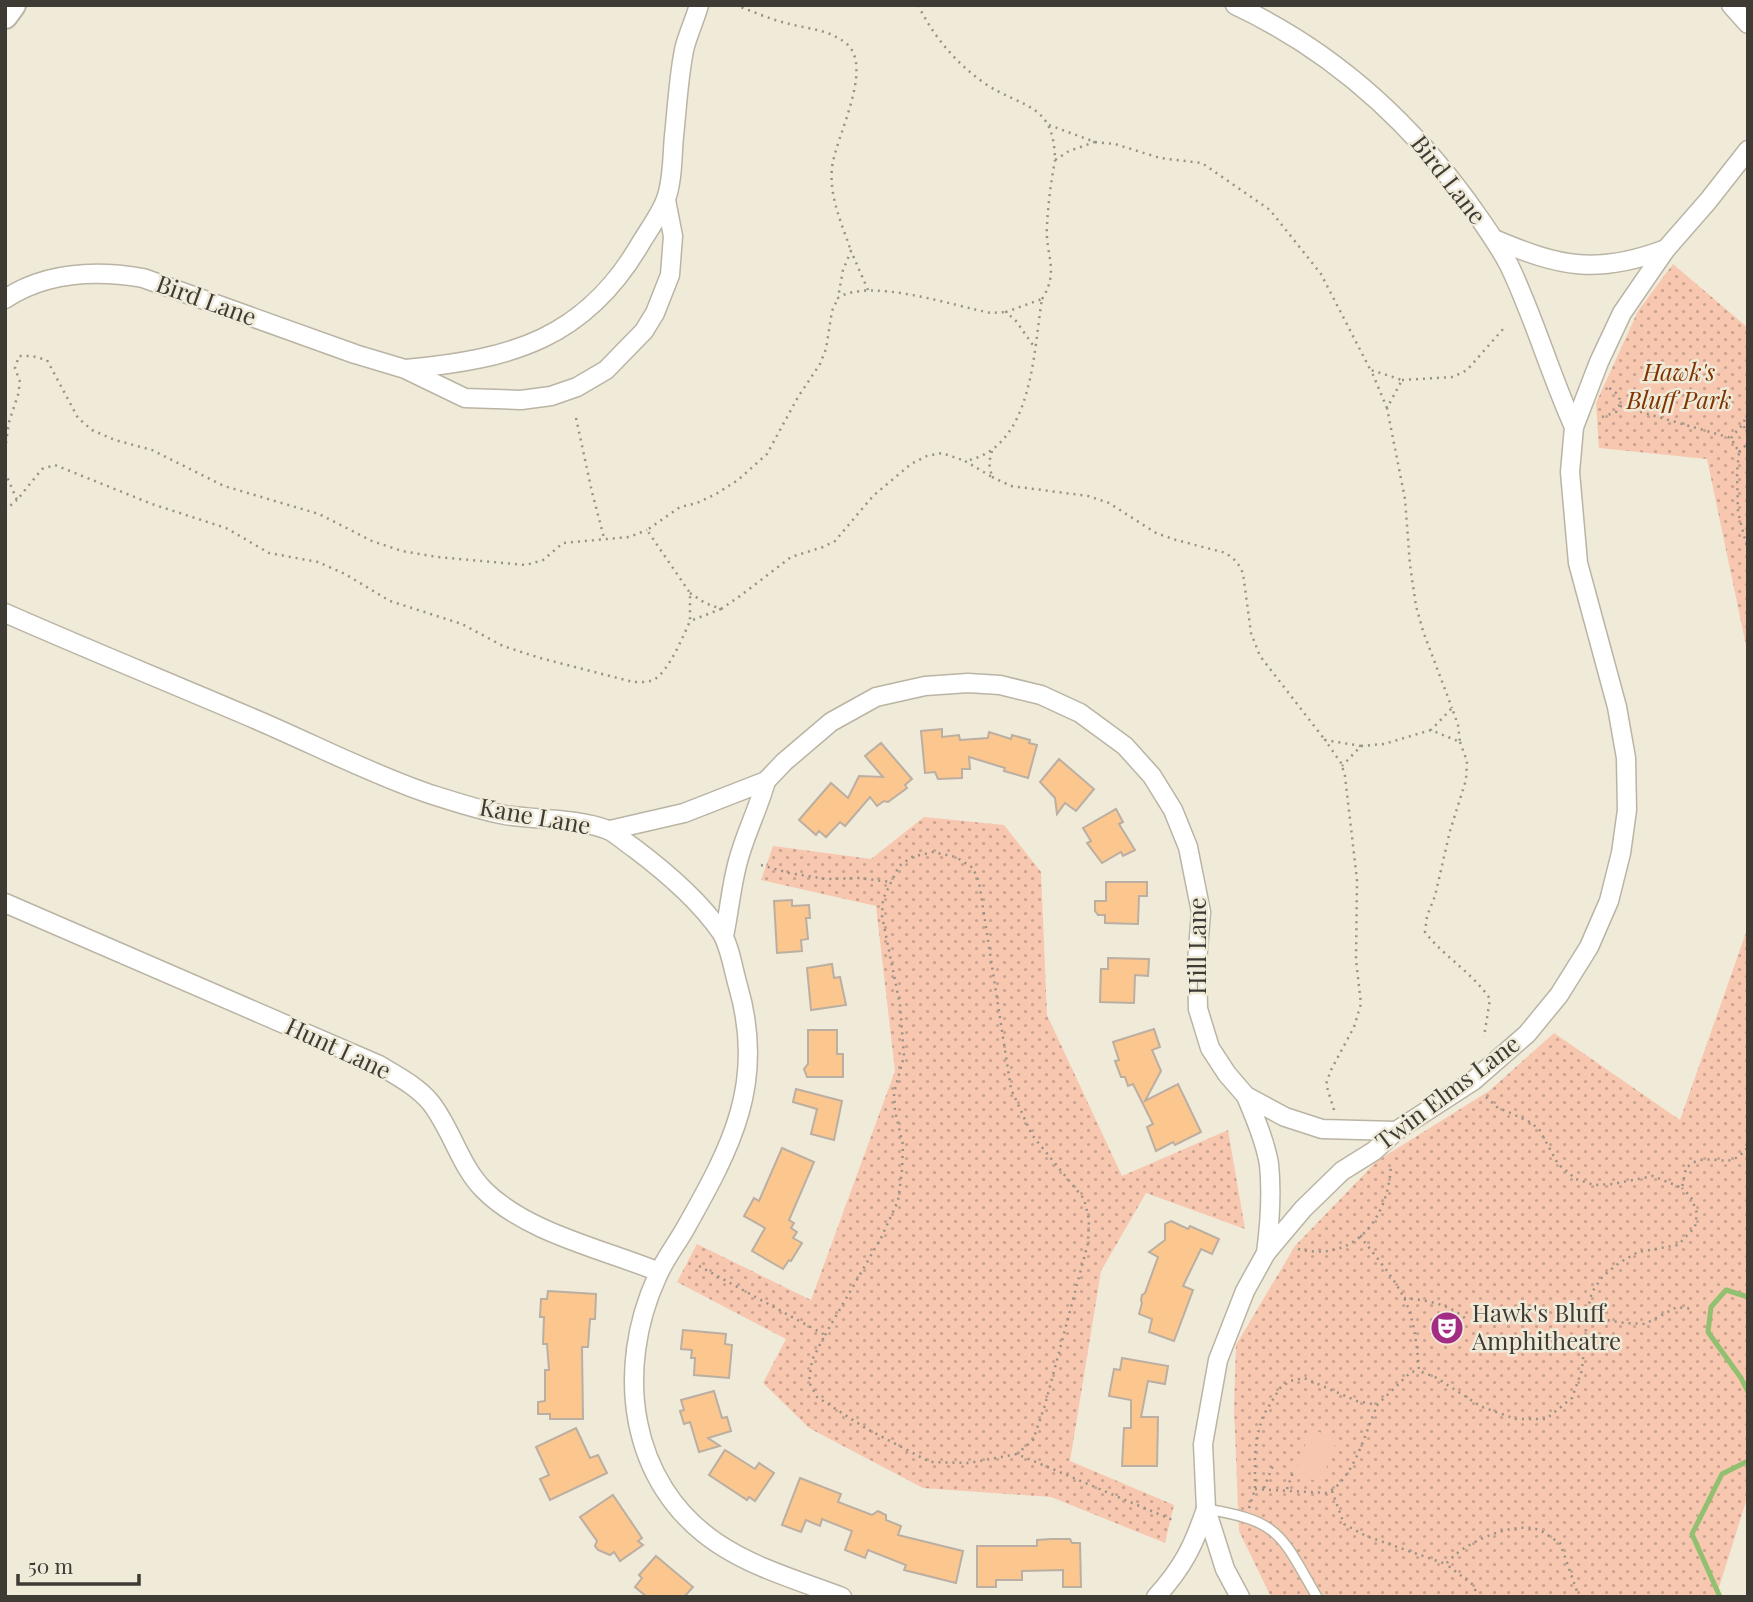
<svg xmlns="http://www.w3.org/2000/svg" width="1753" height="1602" font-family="'Playfair Display',serif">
	<defs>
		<pattern id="green-dots" width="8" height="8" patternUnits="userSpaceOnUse" patternTransform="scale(1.75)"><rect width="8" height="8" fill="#f8c7b0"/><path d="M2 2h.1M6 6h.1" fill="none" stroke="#caa390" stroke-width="1.8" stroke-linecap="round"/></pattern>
	</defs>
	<rect width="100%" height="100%" fill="#f0ead9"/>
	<g fill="url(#green-dots)">
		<polygon points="1673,264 1748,328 1748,655 1707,459 1599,448 1596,403 1638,311"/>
		<polygon points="924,817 1004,825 1041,872 1047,1015 1122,1176 1228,1130 1245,1229 1146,1193 1101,1271 1070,1461 1174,1505 1165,1543 1051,1497 923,1488 809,1428 763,1383 786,1339 677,1282 697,1244 811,1300 895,1071 876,906 761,880 773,846 871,859"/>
		<polygon points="1748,927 1748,1495 1716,1597 1271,1597 1239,1531 1234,1408 1236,1345 1295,1246 1377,1161 1489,1091 1554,1033 1680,1120"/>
	</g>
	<polygon fill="#f8c7b0" points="1311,1429 1337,1439 1321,1483 1295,1473"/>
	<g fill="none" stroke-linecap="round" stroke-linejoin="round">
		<g stroke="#91c071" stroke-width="5">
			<polyline points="1748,1297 1726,1290 1711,1307 1708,1332 1741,1378 1748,1392"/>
			<polyline points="1720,1597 1692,1534 1722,1474 1748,1461"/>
		</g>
	</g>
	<g fill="#fbc78e" stroke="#bbaea2" stroke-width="2">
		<polygon points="942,729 942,737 959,735 960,740 988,738 989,732 1011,739 1012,735 1030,740 1029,743 1037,745 1028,778 1004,771 1005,768 969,757 970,769 962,769 962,778 938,779 935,772 925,773 921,731"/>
		<polygon points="881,743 912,779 905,785 907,788 888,802 884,801 877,806 870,797 845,826 840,822 826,837 819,831 816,835 799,820 831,783 848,798 859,776 883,777 865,756"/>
		<polygon points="1059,759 1094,789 1076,811 1065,803 1057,814 1055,798 1040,782"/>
		<polygon points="1116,809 1123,822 1119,824 1135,850 1123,856 1121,852 1102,863 1087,843 1091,841 1083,828"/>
		<polygon points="1106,882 1147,882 1147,896 1139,896 1138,924 1105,923 1105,915 1098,915 1095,911 1095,901 1106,901"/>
		<polygon points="792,900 792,906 809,905 810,918 806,918 808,939 801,940 802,951 777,953 774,901"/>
		<polygon points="1108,958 1149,959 1148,976 1135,975 1134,1003 1100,1002 1101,969 1108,969"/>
		<polygon points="832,964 834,978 840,977 846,1005 811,1010 807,968"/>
		<polygon points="1154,1029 1160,1047 1152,1050 1161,1071 1145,1101 1178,1084 1201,1132 1175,1145 1173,1142 1156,1151 1147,1127 1153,1124 1133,1084 1128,1086 1125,1077 1121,1077 1115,1061 1119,1060 1113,1042"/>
		<polygon points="808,1030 837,1030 837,1054 843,1054 843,1077 807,1077 804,1069 808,1064"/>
		<polygon points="796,1089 842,1101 834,1140 811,1134 817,1109 793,1102"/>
		<polygon points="782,1148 814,1162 789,1220 794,1223 791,1228 797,1232 793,1238 802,1243 791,1261 789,1260 783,1269 752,1251 765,1228 744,1216 754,1198 759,1201"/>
		<polygon points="1171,1221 1188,1229 1190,1226 1219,1239 1212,1254 1201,1249 1183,1286 1193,1290 1174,1341 1149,1332 1152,1319 1139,1314 1142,1303 1141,1300 1142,1295 1145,1293 1158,1257 1149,1252 1165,1240 1165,1224"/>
		<polygon points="548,1291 596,1294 595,1319 590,1319 588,1347 582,1347 583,1419 550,1419 550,1414 538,1414 538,1402 545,1401 545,1370 549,1370 547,1344 543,1344 544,1317 540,1317 541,1299 547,1299"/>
		<polygon points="683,1330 726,1334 725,1344 732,1345 729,1378 694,1375 695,1358 691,1358 692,1350 681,1349"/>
		<polygon points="1122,1358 1168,1366 1165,1384 1148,1381 1141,1417 1158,1417 1157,1466 1122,1466 1124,1428 1131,1428 1131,1400 1109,1396 1114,1369 1120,1370"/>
		<polygon points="714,1391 722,1418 727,1417 731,1431 708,1438 720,1446 699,1452 690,1422 684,1424 680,1411 684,1410 681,1400"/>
		<polygon points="576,1428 590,1458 598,1455 607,1473 550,1500 540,1479 549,1475 536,1447"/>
		<polygon points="725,1450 755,1469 759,1463 774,1473 755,1501 749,1497 747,1500 709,1475"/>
		<polygon points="800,1478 841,1494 838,1502 872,1515 878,1511 886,1515 886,1520 901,1526 898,1535 963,1551 956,1583 904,1570 906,1565 868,1550 865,1558 845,1550 852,1531 822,1519 820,1526 806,1520 801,1532 782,1525"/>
		<polygon points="613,1495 642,1538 638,1541 643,1545 620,1561 614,1552 610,1555 598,1550 595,1546 597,1541 580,1517"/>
		<polygon points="1051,1539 1070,1539 1072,1543 1080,1543 1081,1587 1063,1587 1063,1570 1022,1571 1022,1580 996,1580 996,1587 977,1587 977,1546 1037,1546 1037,1540"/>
		<polygon points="656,1556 693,1587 684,1597 647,1597 635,1587 642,1578 639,1575"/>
	</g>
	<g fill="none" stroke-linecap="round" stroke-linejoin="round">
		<defs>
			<path id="lane" d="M1206 1509C1281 1521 1281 1535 1317 1597"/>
			<g id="street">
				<path d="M1235 5C1331 50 1406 117 1468 202 1482 222 1497 242 1509 265 1534 317 1550 374 1574 427"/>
				<polyline points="1731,5 1748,24"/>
				<path d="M1494 239C1560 267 1597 275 1666 249"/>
				<path d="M5 299C46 272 96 270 143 278L355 354 405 369 465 398 521 400 551 396 577 387 606 370 644 331 655 313 670 275 673 236 666 200"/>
				<path d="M406 369C512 359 586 339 642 241 650 228 661 213 666 199 673 179 672 157 674 136 677 109 679 70 685 46 689 32 695 19 699 5"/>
				<path d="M5 613C89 650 173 684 257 720 313 744 369 773 427 793 452 801 479 810 505 815 537 820 577 818 608 830 617 834 626 843 634 848 666 872 698 899 721 932 730 946 733 969 738 986 766 1082 732 1146 685 1229 676 1245 664 1260 657 1277 615 1369 628 1483 717 1543 754 1568 800 1581 842 1597"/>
				<polyline points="610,830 684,813 766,781 784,762 831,722 876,697 925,686 968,683 1000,685 1041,695 1080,713 1125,746 1152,776 1173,810 1188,847 1201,912 1197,962 1198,1009 1210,1048 1227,1074 1246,1096 1285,1117 1322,1129 1396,1131"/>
				<path d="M5 903 379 1065C397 1076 417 1086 431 1103 452 1130 460 1166 484 1190 527 1233 603 1249 659 1272"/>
				<path d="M724 936C729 913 731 888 737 865 744 836 758 810 766 781"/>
				<path d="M1246 1096C1255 1118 1265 1141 1269 1164 1272 1194 1270 1223 1266 1253"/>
				<path d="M1156 1597C1183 1567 1193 1547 1206 1509"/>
				<polyline points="1240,1597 1225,1569 1206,1509 1203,1444 1218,1360 1245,1291 1266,1253 1303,1209 1342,1171 1374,1151 1396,1131 1473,1081 1527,1034 1559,995 1589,947 1609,901 1621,853 1627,810 1626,758 1617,707 1578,563 1570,472 1574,427 1599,362 1622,313 1666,249 1708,201 1748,150"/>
			</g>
			<polyline id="secondary" points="5,16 13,5"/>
		</defs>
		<use href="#lane" stroke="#bab4a4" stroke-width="12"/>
		<use href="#street" stroke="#bab4a4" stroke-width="21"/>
		<use href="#secondary" stroke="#bab4a4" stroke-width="28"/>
		<g stroke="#969286" stroke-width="2.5" stroke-dasharray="2 5" stroke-linecap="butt">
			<path d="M735 5C752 11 769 19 786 23 807 29 829 29 847 44 874 69 835 138 832 168 829 197 842 224 851 251"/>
			<path d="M918 5C934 37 955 62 984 83 1023 109 1054 102 1055 160L1069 151 1095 142 1049 125"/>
			<polyline points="1095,142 1115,144 1160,158 1202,163 1270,210 1321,274 1370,369"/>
			<path d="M868 290 851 251 843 270 838 298C869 277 954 306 991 313L1006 312"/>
			<path d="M1042 299C1060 271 1045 255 1047 226 1048 204 1051 182 1055 160"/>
			<polyline points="1402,380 1453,377 1467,370 1504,328"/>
			<polyline points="1620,406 1731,438 1739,452 1737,472 1738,512 1748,551"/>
			<polyline points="1387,408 1371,370 1402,380 1387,408 1405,499 1410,565 1416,606 1423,631 1452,708"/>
			<path d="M1602 417 1616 412C1623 401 1620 394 1609 388"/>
			<polyline points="576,418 592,492 604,538"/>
			<polyline points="1731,438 1743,424 1748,412"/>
			<polyline points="5,450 9,422 18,395 20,382 15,368 19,356 32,356 47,360 78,418 92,430 115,440 152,450 224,486 319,514 372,541 402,551 437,557 526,565 543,560 563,543 629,537 647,530"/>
			<path d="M992 451 989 463 992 477 965 461C1033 448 1033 354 1042 299L1006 312 1016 321 1035 348"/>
			<polyline points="1739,452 1747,444 1748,436 1743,424"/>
			<path d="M5 472 17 500 42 469 55 465 152 504 226 528 269 553 318 562 345 574 390 601 462 624 503 646 540 658 633 682C640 682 648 683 655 679 669 670 683 637 690 621"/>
			<polyline points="992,477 1011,486 1088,496 1109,503 1156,533 1176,540 1226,553 1237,562 1243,573 1251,633 1260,656 1325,740"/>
			<polyline points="5,510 17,500"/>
			<polyline points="690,593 705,603 721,609 690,621 690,593 647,530 680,507 697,503 716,494 738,480 767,454 798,397 820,364 826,349 832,311 838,298"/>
			<polyline points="721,609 740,596 791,557 823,547 835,541 873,496 911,464 927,456 942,453 965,461"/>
			<path d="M1460 742 1467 761 1466 780 1450 831 1435 896 1427 916 1425 932C1444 957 1472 972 1490 999L1484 1037"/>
			<polyline points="1361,746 1384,744 1431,730 1460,742 1458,725 1452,708 1431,730"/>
			<polyline points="761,865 789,873 826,879 859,878 891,882"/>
			<path d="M1486 1097 1497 1107 1528 1121 1539 1129 1558 1164 1576 1179 1594 1185 1613 1184 1653 1176 1682 1188 1686 1168C1690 1165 1696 1160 1701 1160 1723 1157 1730 1169 1748 1147"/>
			<polyline points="1334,1110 1326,1084 1331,1070 1354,1027 1361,1004 1356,960 1357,880 1345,776 1341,763 1325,740 1361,746 1342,766"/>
			<path d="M1360 1236C1375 1256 1394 1277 1405 1300 1415 1322 1417 1347 1419 1371L1435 1377 1482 1407 1516 1419H1546L1572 1398 1582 1370 1588 1308 1592 1292 1603 1276 1619 1263 1638 1252 1678 1245 1695 1227 1697 1213 1691 1197 1682 1188"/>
			<path d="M1298 1249C1356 1263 1389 1217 1391 1164"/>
			<polyline points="699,1266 825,1335 812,1360 809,1382 817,1397 867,1429 930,1462 969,1463 1017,1454 1175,1521"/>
			<path d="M1404 1298C1426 1300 1450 1304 1467 1320"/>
			<polyline points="1587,1317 1625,1323 1645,1324 1677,1307 1693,1309"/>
			<polyline points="825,1335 881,1238 898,1201 902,1170 903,1145 895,1111 894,1093 904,1056 900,1005 882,916 883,899 899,866 912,857 933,852 956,857 973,868 979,882 1011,1089 1032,1135 1084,1199 1089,1219 1088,1243 1045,1405 1033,1440 1017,1454"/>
			<polyline points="1264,1488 1273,1465"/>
			<path d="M1255 1489 1327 1493C1354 1479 1365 1433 1377 1406"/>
			<polyline points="1287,1489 1293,1472"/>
			<polyline points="1332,1491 1344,1524 1366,1536 1446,1564"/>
			<polyline points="1249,1508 1255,1489 1255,1454 1258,1433 1263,1416 1280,1388 1290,1381 1304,1378 1357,1401 1377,1405 1411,1372 1419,1371"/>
			<path d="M1479 1597 1472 1584 1446 1564C1462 1544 1509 1522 1536 1529 1544 1531 1552 1539 1560 1543L1579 1597"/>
		</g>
		<use href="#lane" stroke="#fff" stroke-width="9"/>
		<use href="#street" stroke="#fff" stroke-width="18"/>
		<use href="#secondary" stroke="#fff" stroke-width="24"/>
	</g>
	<defs>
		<symbol id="theatre-disc" viewBox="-11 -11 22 22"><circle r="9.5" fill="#a32c84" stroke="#f0ead9"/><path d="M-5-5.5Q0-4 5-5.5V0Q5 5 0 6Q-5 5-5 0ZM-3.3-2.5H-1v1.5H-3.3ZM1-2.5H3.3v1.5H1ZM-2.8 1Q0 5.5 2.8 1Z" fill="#fff"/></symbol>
	</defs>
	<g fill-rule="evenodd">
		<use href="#theatre-disc" x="1428" y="1309" width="38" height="38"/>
	</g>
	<g text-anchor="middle" stroke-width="5" stroke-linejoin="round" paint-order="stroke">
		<g font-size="24" fill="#3e3b35" stroke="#f0ead9">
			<text transform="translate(1448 180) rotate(52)" y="8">Bird Lane</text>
			<text transform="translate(206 301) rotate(20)" y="8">Bird Lane</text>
			<text transform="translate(535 817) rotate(10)" y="8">Kane Lane</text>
			<text transform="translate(1198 946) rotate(-90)" y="8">Hill Lane</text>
			<text transform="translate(338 1049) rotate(25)" y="8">Hunt Lane</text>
			<text transform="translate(1448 1093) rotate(-37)" y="8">Twin Elms Lane</text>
		</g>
		<g font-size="24" font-style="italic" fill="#7f3300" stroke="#f0ead9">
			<text x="1679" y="381">Hawk's<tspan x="1679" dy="28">Bluff Park</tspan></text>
		</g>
		<g font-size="24" fill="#3e3b35" stroke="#f0ead9" text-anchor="start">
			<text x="1472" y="1322">Hawk's Bluff<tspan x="1472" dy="28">Amphitheatre</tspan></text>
		</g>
	</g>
	<rect width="1753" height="1602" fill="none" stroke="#3e3b35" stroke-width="14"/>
	<path d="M18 1574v10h121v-10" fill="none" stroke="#3e3b35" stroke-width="3.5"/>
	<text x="28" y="1574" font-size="21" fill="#3e3b35" stroke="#f0ead9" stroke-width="5" paint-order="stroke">50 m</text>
</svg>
